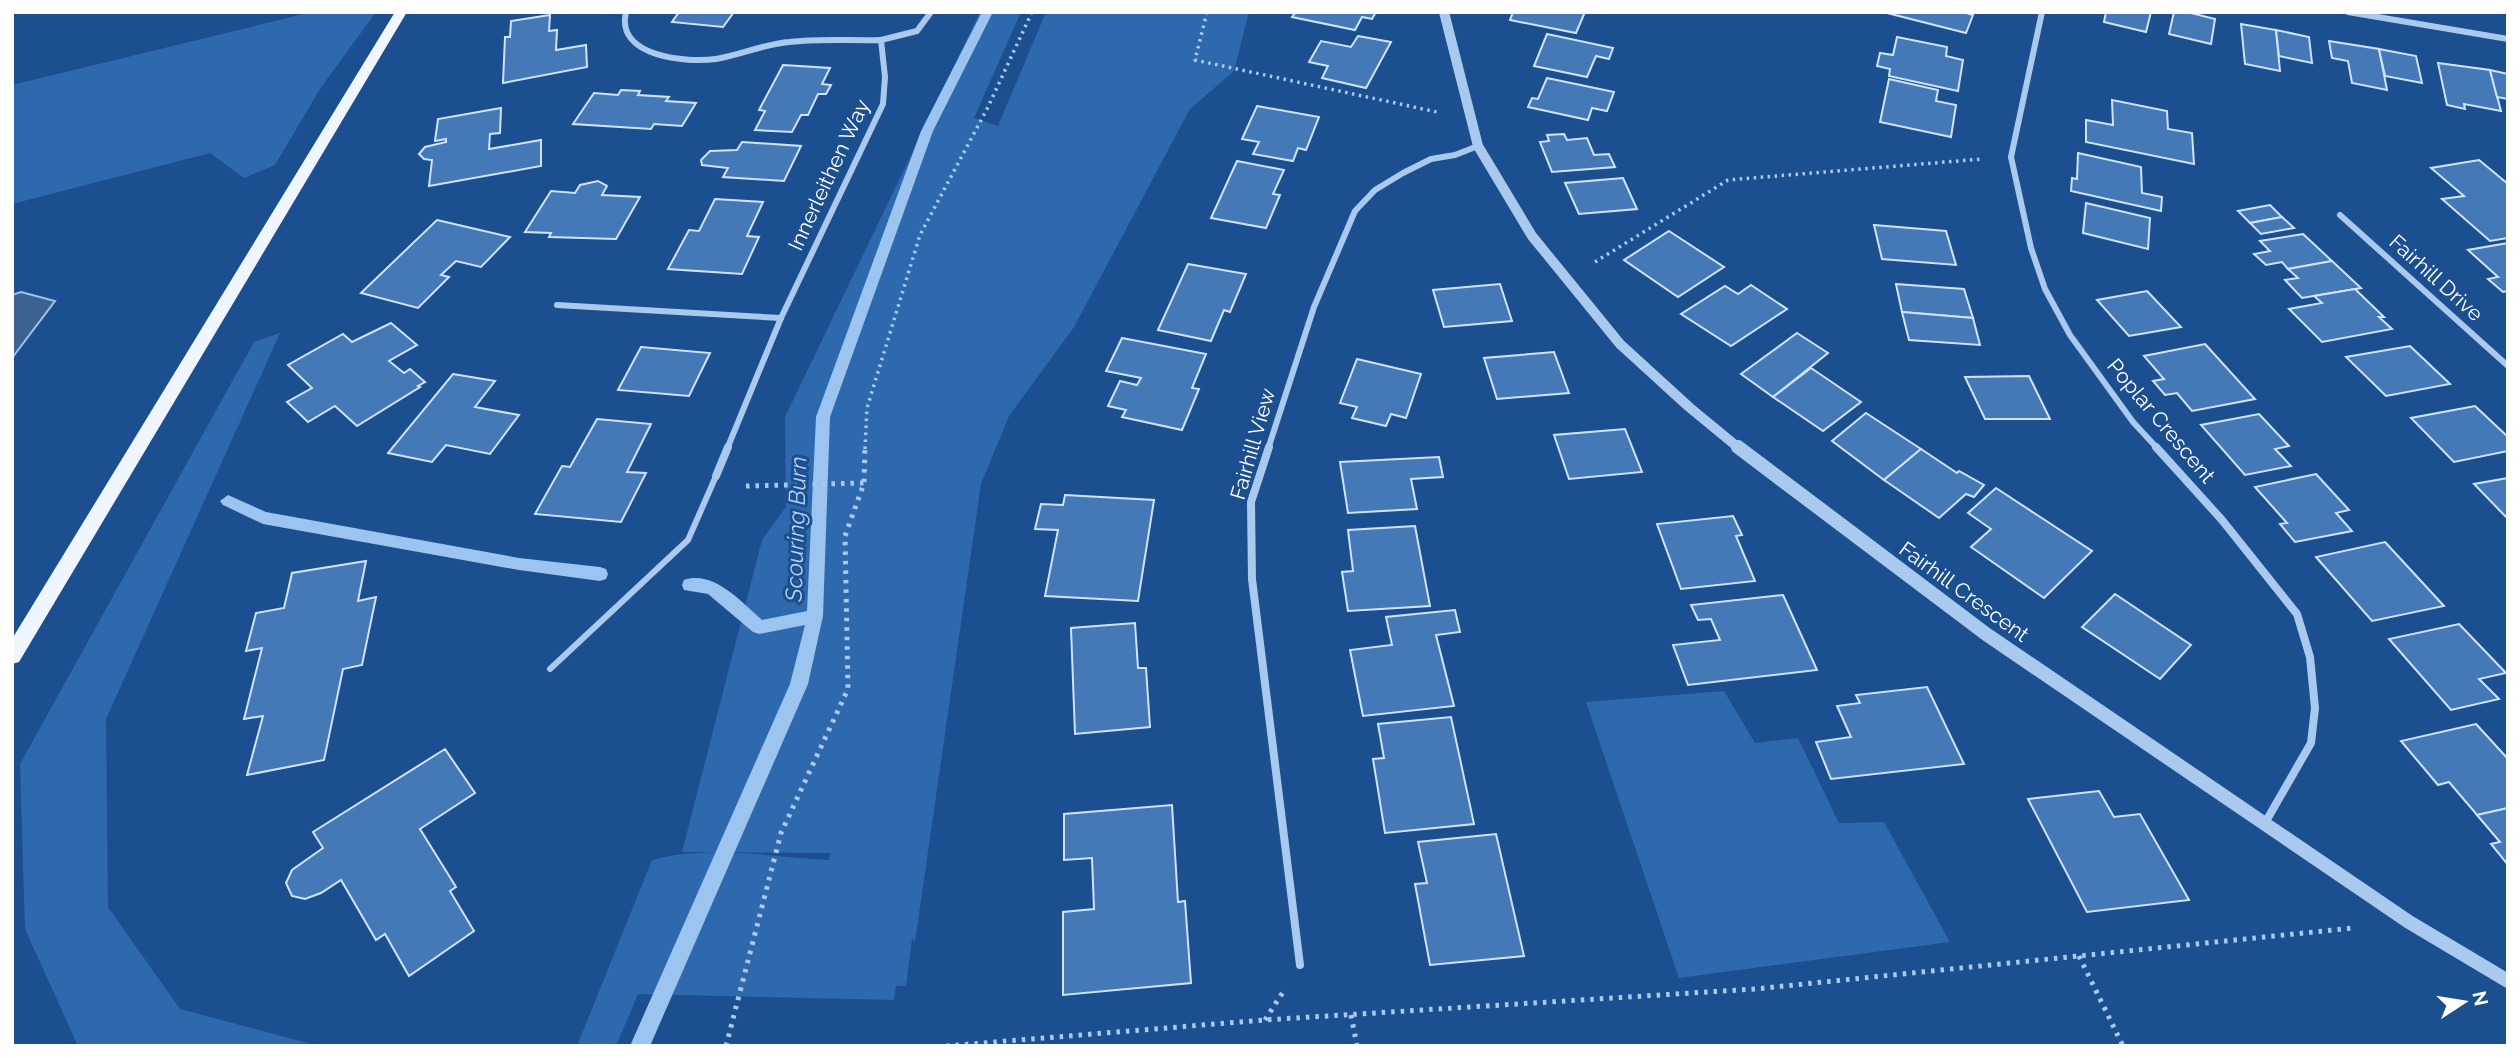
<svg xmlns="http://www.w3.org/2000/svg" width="2520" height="1058" font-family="Raleway,sans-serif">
	<rect width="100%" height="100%" fill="#1b4f8f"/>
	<g fill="#2e69ad">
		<polygon points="312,12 376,12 320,89 275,165 244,178 210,153 12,204 12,85"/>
		<path d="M980 12H1021L974 118 998 126 1046 12H1249L1234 71 1190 109 1074 327 1009 416 981 484 915 942 912 939 906 986H896L894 1000 638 994 616 1046H577L652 860C708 845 772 857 829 860L830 853 682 852 762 540 786 507 785 417Z"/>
		<polygon points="280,333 106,719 108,907 180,1009 319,1046 78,1046 25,929 20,764 254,342"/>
		<polygon points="1724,691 1755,743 1798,738 1839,823 1884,822 1950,942 1679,978 1586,702"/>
	</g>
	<polygon fill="#3c6290" stroke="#9cc4f0" stroke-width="2" points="21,292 55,301 12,358 12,295"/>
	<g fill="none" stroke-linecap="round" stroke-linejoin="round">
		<g fill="#9cc4f0" fill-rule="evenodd">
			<path d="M982 12H993L933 131 830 417 823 616 808 684 650 1046H630L790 684 805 625 759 634 753 632 708 594 684 590 682 585 684 580C714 570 741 602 762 620L807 611 816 417 921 131Z"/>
			<polygon points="228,495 266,512 519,558 600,567 606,569 608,574 606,579 600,581 519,570 263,524 223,505 220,501"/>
		</g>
	</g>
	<g fill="#4478b7" stroke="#cfe3fa" stroke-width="2">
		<polygon points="679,12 734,12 723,27 672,22"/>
		<polygon points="1296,12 1376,12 1372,19 1362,17 1355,30 1292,17"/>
		<polygon points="1513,12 1585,12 1576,33 1510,20"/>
		<polygon points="1963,12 1973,15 1966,33 1887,13"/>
		<polygon points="2106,12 2151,12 2146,32 2104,22"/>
		<polygon points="2174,12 2187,12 2215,19 2211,44 2169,34"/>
		<polygon points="550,15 549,31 557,30 556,50 586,45 587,67 503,83 505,37 510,37 511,21"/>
		<polygon points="2241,24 2276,30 2280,71 2245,64"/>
		<polygon points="2276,30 2309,37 2312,63 2279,56"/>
		<polygon points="1547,34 1613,48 1609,59 1596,56 1587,77 1534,66"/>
		<polygon points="1358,36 1391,42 1366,88 1322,78 1328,66 1309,62 1321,41 1351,47"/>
		<polygon points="1897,37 1947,47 1946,56 1963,60 1958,91 1889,76 1890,69 1877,66 1880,53 1893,55"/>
		<polygon points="2329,41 2379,49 2387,90 2352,83 2348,61 2332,58"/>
		<polygon points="2379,49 2416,56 2422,83 2385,76"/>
		<polygon points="2438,63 2490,70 2501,111 2464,104 2465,109 2447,105"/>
		<polygon points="783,65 830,68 822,84 831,85 826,94 818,94 808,115 801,115 792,132 755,130 765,111 759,110"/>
		<polygon points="2490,70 2508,74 2508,99 2497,97"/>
		<polygon points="1547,78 1614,92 1607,111 1592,108 1588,120 1528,107 1532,98 1538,99"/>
		<polygon points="1889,79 1938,90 1936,101 1956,105 1951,137 1880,122"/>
		<polygon points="621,90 640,91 638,95 669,97 666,101 696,103 682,126 654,124 651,129 573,124 594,93 618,95"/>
		<polygon points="2112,100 2167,111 2168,129 2192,133 2194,164 2086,142 2086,120 2113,125"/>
		<polygon points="1257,106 1319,117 1306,150 1298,148 1293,161 1253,154 1259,142 1242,139"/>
		<polygon points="501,108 500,133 490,134 489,149 541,140 541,166 429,186 432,160 424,159 419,154 425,147 446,142 446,139 435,141 438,119"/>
		<polygon points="1564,134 1567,140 1587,138 1594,155 1609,154 1615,167 1552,172 1540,142 1549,141 1547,135"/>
		<polygon points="742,142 801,146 784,181 723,177 728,168 702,165 701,160 710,151 737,150"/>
		<polygon points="2078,153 2141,167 2142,193 2162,197 2161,211 2071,191 2072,178 2077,179"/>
		<polygon points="2479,160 2508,184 2508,238 2490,241 2442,199 2464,196 2431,168"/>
		<polygon points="1237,161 1284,170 1273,194 1280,195 1266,228 1211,218"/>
		<polygon points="1623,178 1637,209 1579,214 1565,183"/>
		<polygon points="598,181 607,186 602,195 640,197 616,239 549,237 551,233 525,232 551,191 575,193 580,185"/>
		<polygon points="715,199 763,202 747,236 759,237 742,274 668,269 689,230 699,231"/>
		<polygon points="2086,203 2150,218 2148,249 2083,233"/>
		<polygon points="2270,205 2282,217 2250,223 2238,211"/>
		<polygon points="2282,217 2294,228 2261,234 2250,223"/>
		<polygon points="437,220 510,237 481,267 456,261 441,275 449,277 418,308 361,293"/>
		<polygon points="1874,225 1946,231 1956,265 1882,259"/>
		<polygon points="1669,231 1724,267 1678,297 1624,260"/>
		<polygon points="2303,234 2332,261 2288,269 2282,262 2266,265 2254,254 2270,251 2260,241"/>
		<polygon points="2508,243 2508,291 2503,292 2488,279 2498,277 2468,250"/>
		<polygon points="2332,261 2361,288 2302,298 2285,280 2298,278 2288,269"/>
		<polygon points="1188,264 1246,274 1230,312 1224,310 1211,341 1158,330"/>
		<polygon points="1500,284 1512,321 1444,327 1433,290"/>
		<polygon points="1896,284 1964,289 1973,318 1902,312"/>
		<polygon points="1751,285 1787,309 1731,346 1681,314 1725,286 1738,294"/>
		<polygon points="2355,289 2384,317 2379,317 2392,329 2322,342 2289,309 2322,303 2314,296"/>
		<polygon points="2147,291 2181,327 2129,336 2097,300"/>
		<polygon points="1902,312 1973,318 1980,345 1909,340"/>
		<polygon points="391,323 417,345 389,361 404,373 410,369 425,382 418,386 420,387 357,426 335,406 308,422 287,402 312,388 288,365 343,334 352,342"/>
		<polygon points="1797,333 1828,353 1773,397 1741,374"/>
		<polygon points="1122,338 1206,354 1192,388 1199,389 1182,430 1122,417 1126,410 1108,406 1120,381 1137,385 1141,378 1106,371"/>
		<polygon points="2205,344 2255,399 2192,411 2177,393 2165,395 2153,381 2164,379 2144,356"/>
		<polygon points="2410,346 2450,384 2386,396 2346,357"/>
		<polygon points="641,347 710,353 689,396 618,390"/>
		<polygon points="1554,352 1569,393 1497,399 1484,358"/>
		<polygon points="1357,359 1421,374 1406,418 1391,414 1386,426 1352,418 1357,407 1340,403"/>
		<polygon points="1811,368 1861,402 1823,431 1773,397"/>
		<polygon points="453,374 495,381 475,407 519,415 490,454 446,445 432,462 388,453"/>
		<polygon points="2029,376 2050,419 1985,419 1965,377"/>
		<polygon points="2475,406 2508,437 2508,451 2454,462 2411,418"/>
		<polygon points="1866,413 1921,449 1884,480 1832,441"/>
		<polygon points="2259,414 2289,446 2275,449 2291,466 2245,475 2201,425"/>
		<polygon points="597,419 651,424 627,472 646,473 621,522 535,514 562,466 570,467"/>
		<polygon points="1625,429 1642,472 1569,479 1554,435"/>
		<polygon points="1921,449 1957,473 1959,471 1984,485 1974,497 1966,494 1939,518 1884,480"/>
		<polygon points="1439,457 1443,477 1411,479 1417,509 1348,513 1340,462"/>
		<polygon points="2316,474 2349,510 2336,513 2352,531 2295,542 2280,524 2287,523 2255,487"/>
		<polygon points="2508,478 2508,519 2474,484"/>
		<polygon points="1996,488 2092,551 2044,598 1971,547 1991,529 1968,513"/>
		<polygon points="1065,495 1154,500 1138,601 1045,596 1058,530 1035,529 1041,504 1063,505"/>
		<polygon points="1733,516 1742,535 1736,536 1755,581 1681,589 1657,524"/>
		<polygon points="1415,526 1430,606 1348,611 1342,572 1353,571 1348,530"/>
		<polygon points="2385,542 2444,606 2372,621 2316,557"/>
		<polygon points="366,561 358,601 376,597 362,665 343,669 324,760 247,775 263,716 244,719 262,648 246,651 256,613 284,608 292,573"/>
		<polygon points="2115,594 2191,645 2160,679 2082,627"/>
		<polygon points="1783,595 1817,670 1688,685 1673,645 1720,640 1711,619 1698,620 1691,605"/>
		<polygon points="1455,610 1460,632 1436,635 1454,706 1363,716 1350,650 1392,645 1386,617"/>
		<polygon points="1135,623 1138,668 1146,668 1150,727 1075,734 1071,628"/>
		<polygon points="2459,624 2506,673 2479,679 2499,699 2451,710 2389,639"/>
		<polygon points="1927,687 1964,764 1831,779 1816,742 1851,737 1837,706 1860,703 1856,695"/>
		<polygon points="1451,717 1474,824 1385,833 1373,759 1384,758 1378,724"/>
		<polygon points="2476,724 2508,759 2508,808 2477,815 2449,782 2438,785 2401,741"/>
		<polygon points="445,749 475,793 420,829 456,887 450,891 474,931 409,976 385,934 376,940 341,880 321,893 305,899 292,896 286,883 292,870 323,848 313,832"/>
		<polygon points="2099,791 2114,817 2140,814 2189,900 2087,912 2028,799"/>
		<polygon points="1172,805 1178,902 1185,901 1191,983 1063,995 1063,912 1094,909 1092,858 1064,860 1064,814"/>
		<polygon points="2508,808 2508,865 2491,844 2500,842 2477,815"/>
		<polygon points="1496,834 1524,956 1430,965 1415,884 1427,883 1418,842"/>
	</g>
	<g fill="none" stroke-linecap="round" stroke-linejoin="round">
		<g stroke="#a9c9ee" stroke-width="3.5" stroke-dasharray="2.5 4.5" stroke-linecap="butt">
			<polyline points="1207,12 1195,60 1437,112"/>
			<polyline points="1595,262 1728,180 1982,159"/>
			<polyline points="865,449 867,408 920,235 988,107 1032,12"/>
		</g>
		<g stroke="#a9c9ee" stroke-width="5" stroke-dasharray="3.5 6" stroke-linecap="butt">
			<polyline points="746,486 864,483"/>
			<polyline points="2079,956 2123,1046"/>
			<polyline points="1351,1015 1357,1046"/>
			<polyline points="1265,1020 1283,992"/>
			<polyline points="726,1046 781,833 848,689 845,536 864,483 865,447"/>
			<polyline points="946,1046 1264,1020 1755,989 2353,928"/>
		</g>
		<polyline stroke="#a9c9ee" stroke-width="6" points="550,669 688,540 716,476"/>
		<g stroke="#a9c9ee" stroke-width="6">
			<path d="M626 12C615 57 687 63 716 59 741 55 764 44 789 42 820 38 851 41 881 40L885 77 883 104 781 318 727 449"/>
			<polyline points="2042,12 2011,157 2031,248 2045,289 2070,335 2133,422 2158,449"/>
			<polyline points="2348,12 2508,39"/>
			<polyline points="881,40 917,31 931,12"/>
			<polyline points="2340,215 2508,366"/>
			<polyline points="557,305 781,318"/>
			<polyline points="1268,449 1314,307 1355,211 1375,190 1403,173 1431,159 1455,155 1478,146"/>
		</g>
		<g stroke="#a9c9ee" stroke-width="8">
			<polyline points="1269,447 1251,502 1252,579 1300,965"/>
			<polyline points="2156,447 2222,520 2297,614 2310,657 2315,708 2311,743 2265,823"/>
			<polyline points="716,476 728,447"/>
		</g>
		<polyline stroke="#a9c9ee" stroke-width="10" points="1444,12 1478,146 1532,236 1620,344 1689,407 1740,449"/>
		<polyline stroke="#a9c9ee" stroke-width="14" points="1738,447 1986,634 2409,922 2508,981"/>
		<polygon fill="#f0f6ff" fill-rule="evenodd" points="395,12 407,12 19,662 12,664 12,639"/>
	</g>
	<g text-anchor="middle" stroke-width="6" stroke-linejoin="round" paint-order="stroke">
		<g font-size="21" fill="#fff" stroke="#1b4f8f">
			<text transform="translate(829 175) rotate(-65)" y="7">Innerleithen Way</text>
			<text transform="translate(2436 278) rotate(42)" y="7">Fairhill Drive</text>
			<text transform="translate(2161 421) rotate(50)" y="7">Poplar Crescent</text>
			<text transform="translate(1253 444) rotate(-74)" y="7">Fairhill View</text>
			<text transform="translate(1964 592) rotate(36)" y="7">Fairhill Crescent</text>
		</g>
		<g font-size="23" font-style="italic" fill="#b5d3f5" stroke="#1b4f8f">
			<text transform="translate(796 529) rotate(-88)" y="8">Scouring Burn</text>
		</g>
	</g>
	<rect width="2520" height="1058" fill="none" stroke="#ffffff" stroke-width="28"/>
	<g transform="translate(2464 1002) rotate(78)" stroke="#1b4f8f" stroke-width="5" paint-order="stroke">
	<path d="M0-5L12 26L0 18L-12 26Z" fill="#ffffff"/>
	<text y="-10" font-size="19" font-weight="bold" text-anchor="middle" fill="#ffffff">N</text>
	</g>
</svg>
